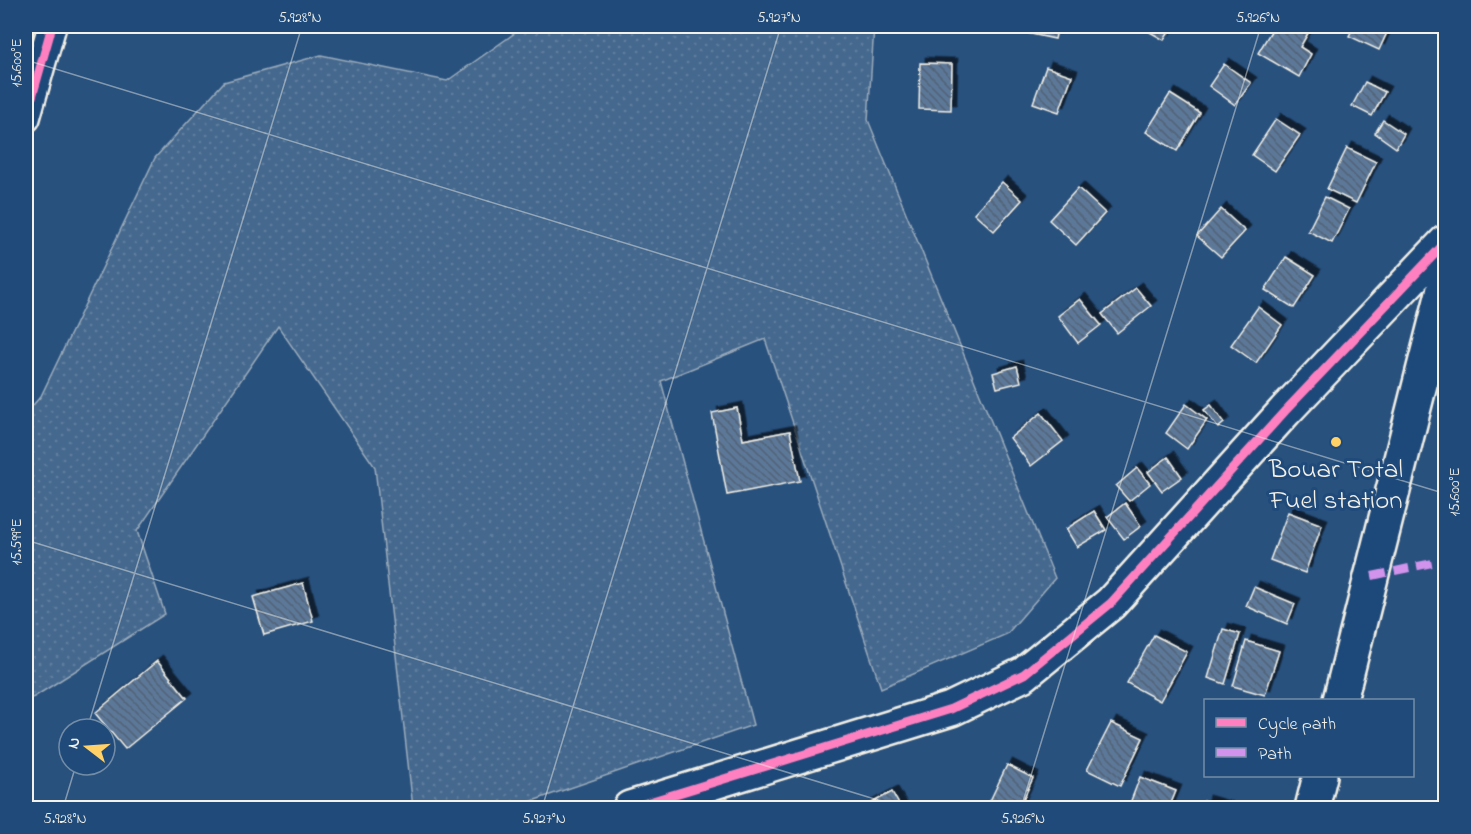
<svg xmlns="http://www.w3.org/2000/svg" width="1471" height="834" font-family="'Indie Flower',sans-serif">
	<defs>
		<pattern id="grass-dots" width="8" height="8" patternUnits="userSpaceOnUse" patternTransform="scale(1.5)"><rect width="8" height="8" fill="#45688e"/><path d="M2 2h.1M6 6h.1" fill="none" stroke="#607e9e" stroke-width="1.8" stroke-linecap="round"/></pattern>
		<pattern id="building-back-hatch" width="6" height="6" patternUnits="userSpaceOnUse" patternTransform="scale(1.5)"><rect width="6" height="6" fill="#5b7899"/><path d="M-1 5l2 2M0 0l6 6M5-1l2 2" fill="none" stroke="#536274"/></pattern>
		<filter id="shadow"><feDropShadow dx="5.5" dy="-5.5" stdDeviation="0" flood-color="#0009"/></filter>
	</defs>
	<rect width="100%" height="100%" fill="#28517e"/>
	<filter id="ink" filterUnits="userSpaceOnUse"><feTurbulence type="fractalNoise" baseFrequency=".0167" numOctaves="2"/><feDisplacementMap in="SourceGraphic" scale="12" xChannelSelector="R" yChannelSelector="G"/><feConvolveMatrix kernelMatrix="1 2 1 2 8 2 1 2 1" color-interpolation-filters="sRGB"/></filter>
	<g filter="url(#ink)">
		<polygon fill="url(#grass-dots)" stroke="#9cacbb" stroke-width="1.5" points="525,26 874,26 868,120 1055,578 1007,634 881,688 765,339 661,381 753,725 512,808 413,808 375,467 278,326 137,531 165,614 34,697 26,700 26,413 41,396 155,158 224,82 321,55 447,81"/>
		<g fill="url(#building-back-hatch)" stroke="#f4f1e8" stroke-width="1.5" filter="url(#shadow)">
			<polygon points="1019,26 1058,26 1055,39 1017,31"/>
			<polygon points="1139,26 1173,26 1164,40"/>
			<polygon points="1274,26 1307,26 1311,28 1300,47 1311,54 1299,77 1258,53"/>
			<polygon points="1354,26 1390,26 1379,50 1349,36"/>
			<polygon points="920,63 952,64 951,110 919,109"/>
			<polygon points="1224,64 1251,83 1235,105 1209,86"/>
			<polygon points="1046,67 1072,76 1059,112 1033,103"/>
			<polygon points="1365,82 1385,92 1372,116 1352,106"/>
			<polygon points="1170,94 1200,113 1177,151 1146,132"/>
			<polygon points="1276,119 1300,135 1275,171 1252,155"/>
			<polygon points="1383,120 1404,134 1396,148 1375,133"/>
			<polygon points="1347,148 1376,162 1356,203 1327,189"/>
			<polygon points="1002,182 1022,200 994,231 974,213"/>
			<polygon points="1078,188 1105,213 1076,245 1049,220"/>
			<polygon points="1325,197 1349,209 1332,243 1308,231"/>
			<polygon points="1221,209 1245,231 1221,257 1197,236"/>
			<polygon points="1286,257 1315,275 1294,308 1265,290"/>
			<polygon points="1136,288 1151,306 1117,333 1102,314"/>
			<polygon points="1080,299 1101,325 1078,343 1058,316"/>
			<polygon points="1258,307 1282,325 1256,363 1231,345"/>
			<polygon points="1017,366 1021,382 997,388 993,373"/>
			<polygon points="1186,404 1207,420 1187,449 1166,433"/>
			<polygon points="1211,405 1224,423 1218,428 1204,410"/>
			<polygon points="737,408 743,440 790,431 800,481 727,495 712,413"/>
			<polygon points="1041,413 1063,441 1031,466 1010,438"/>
			<polygon points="1168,457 1182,477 1162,491 1148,472"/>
			<polygon points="1137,468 1150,484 1129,501 1116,486"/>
			<polygon points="1125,503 1141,526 1124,539 1107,517"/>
			<polygon points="1094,511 1106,530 1077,547 1066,529"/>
			<polygon points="1288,512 1322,525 1305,573 1270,560"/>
			<polygon points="303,583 313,621 264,635 253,597"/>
			<polygon points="1254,587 1295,604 1287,624 1246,606"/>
			<polygon points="1223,629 1240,634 1225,684 1208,678"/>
			<polygon points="1154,635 1187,652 1160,701 1127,683"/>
			<polygon points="1246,641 1279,651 1265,695 1233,686"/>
			<polygon points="157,661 187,698 125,749 95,713"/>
			<polygon points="1111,723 1143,738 1120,786 1087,770"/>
			<polygon points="1007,765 1033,778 1019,808 996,808 988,805"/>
			<polygon points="1140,777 1176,791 1169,808 1137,808 1129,806"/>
			<polygon points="892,792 901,808 868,808 866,806"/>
			<polygon points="1204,801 1228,808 1202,808"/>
		</g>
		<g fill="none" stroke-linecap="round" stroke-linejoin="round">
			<defs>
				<polyline id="minor" points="26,118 52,26"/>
				<polyline id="tertiary" points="630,808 951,709 1024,674 1111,603 1285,411 1446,242"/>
				<g id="primary">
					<polyline points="1340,700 1446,281"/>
					<polyline points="1312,808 1320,776"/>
				</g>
			</defs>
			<use href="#minor" stroke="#f4f1e8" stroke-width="32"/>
			<use href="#tertiary" stroke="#f4f1e8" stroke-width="38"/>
			<use href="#primary" stroke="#f4f1e8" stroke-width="38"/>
			<use href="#minor" stroke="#1f4a7a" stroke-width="27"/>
			<use href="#tertiary" stroke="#1f4a7a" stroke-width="33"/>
			<use href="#primary" stroke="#1f4a7a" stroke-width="33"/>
			<polyline stroke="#d193ec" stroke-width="8" stroke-dasharray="15 8" stroke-linecap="butt" points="1372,576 1446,560"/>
			<defs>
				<g id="cycleway">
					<polyline points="26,118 52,26"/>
					<polyline points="630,808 951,709 1024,674 1111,603 1285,411 1446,242"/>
				</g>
			</defs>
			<use href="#cycleway" stroke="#1f4a7a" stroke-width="13"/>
			<use href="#cycleway" stroke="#ff80c0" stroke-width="9"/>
		</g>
	</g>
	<path fill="none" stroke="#f4f1e8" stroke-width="1.5" stroke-opacity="0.45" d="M26 60 1446 494M26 540 904 808M87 729 302 26M63 808 76 765M542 808 781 26M1021 808 1261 26"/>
	<circle fill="#ffd166" stroke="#1f4a7a" stroke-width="2" cx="1336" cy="442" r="6"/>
	<g text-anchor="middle" stroke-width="6" stroke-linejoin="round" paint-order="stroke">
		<g font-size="27" fill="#f4f1e8" stroke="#1f4a7a">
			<text x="1336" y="477">Bouar Total<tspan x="1336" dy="31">Fuel station</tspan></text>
		</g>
	</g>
	<rect width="1471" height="834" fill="none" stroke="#1f4a7a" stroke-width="66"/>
	<rect x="1204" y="699" width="210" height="78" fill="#1f4a7a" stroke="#748da6" stroke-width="1.5"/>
	<rect x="1216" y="718" width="30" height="9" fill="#ff80c0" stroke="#748da6" stroke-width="1.5"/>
	<text x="1258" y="729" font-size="18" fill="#f4f1e8">Cycle path</text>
	<rect x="1216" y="748" width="30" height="9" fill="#d193ec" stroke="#748da6" stroke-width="1.5"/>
	<text x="1258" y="759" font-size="18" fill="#f4f1e8">Path</text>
	<g transform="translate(87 747) rotate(287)"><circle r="28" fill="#1f4a7a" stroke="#748da6" stroke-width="1.5"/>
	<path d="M0-4.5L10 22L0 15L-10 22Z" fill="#ffd166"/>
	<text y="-9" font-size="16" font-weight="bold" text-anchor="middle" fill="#f4f1e8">N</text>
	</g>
	<rect x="33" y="33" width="1405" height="768" fill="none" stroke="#f4f1e8" stroke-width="2"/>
	<g font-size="15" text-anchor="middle" fill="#f4f1e8">
		<text x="300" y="22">5.928°N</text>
		<text x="779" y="22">5.927°N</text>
		<text x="1258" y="22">5.926°N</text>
		<text transform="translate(16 63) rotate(-90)" y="5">15.600°E</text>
		<text transform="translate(1454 492) rotate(-90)" y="5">15.600°E</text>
		<text transform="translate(16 542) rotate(-90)" y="5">15.599°E</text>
		<text x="65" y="823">5.928°N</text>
		<text x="544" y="823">5.927°N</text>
		<text x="1023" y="823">5.926°N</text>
	</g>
</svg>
